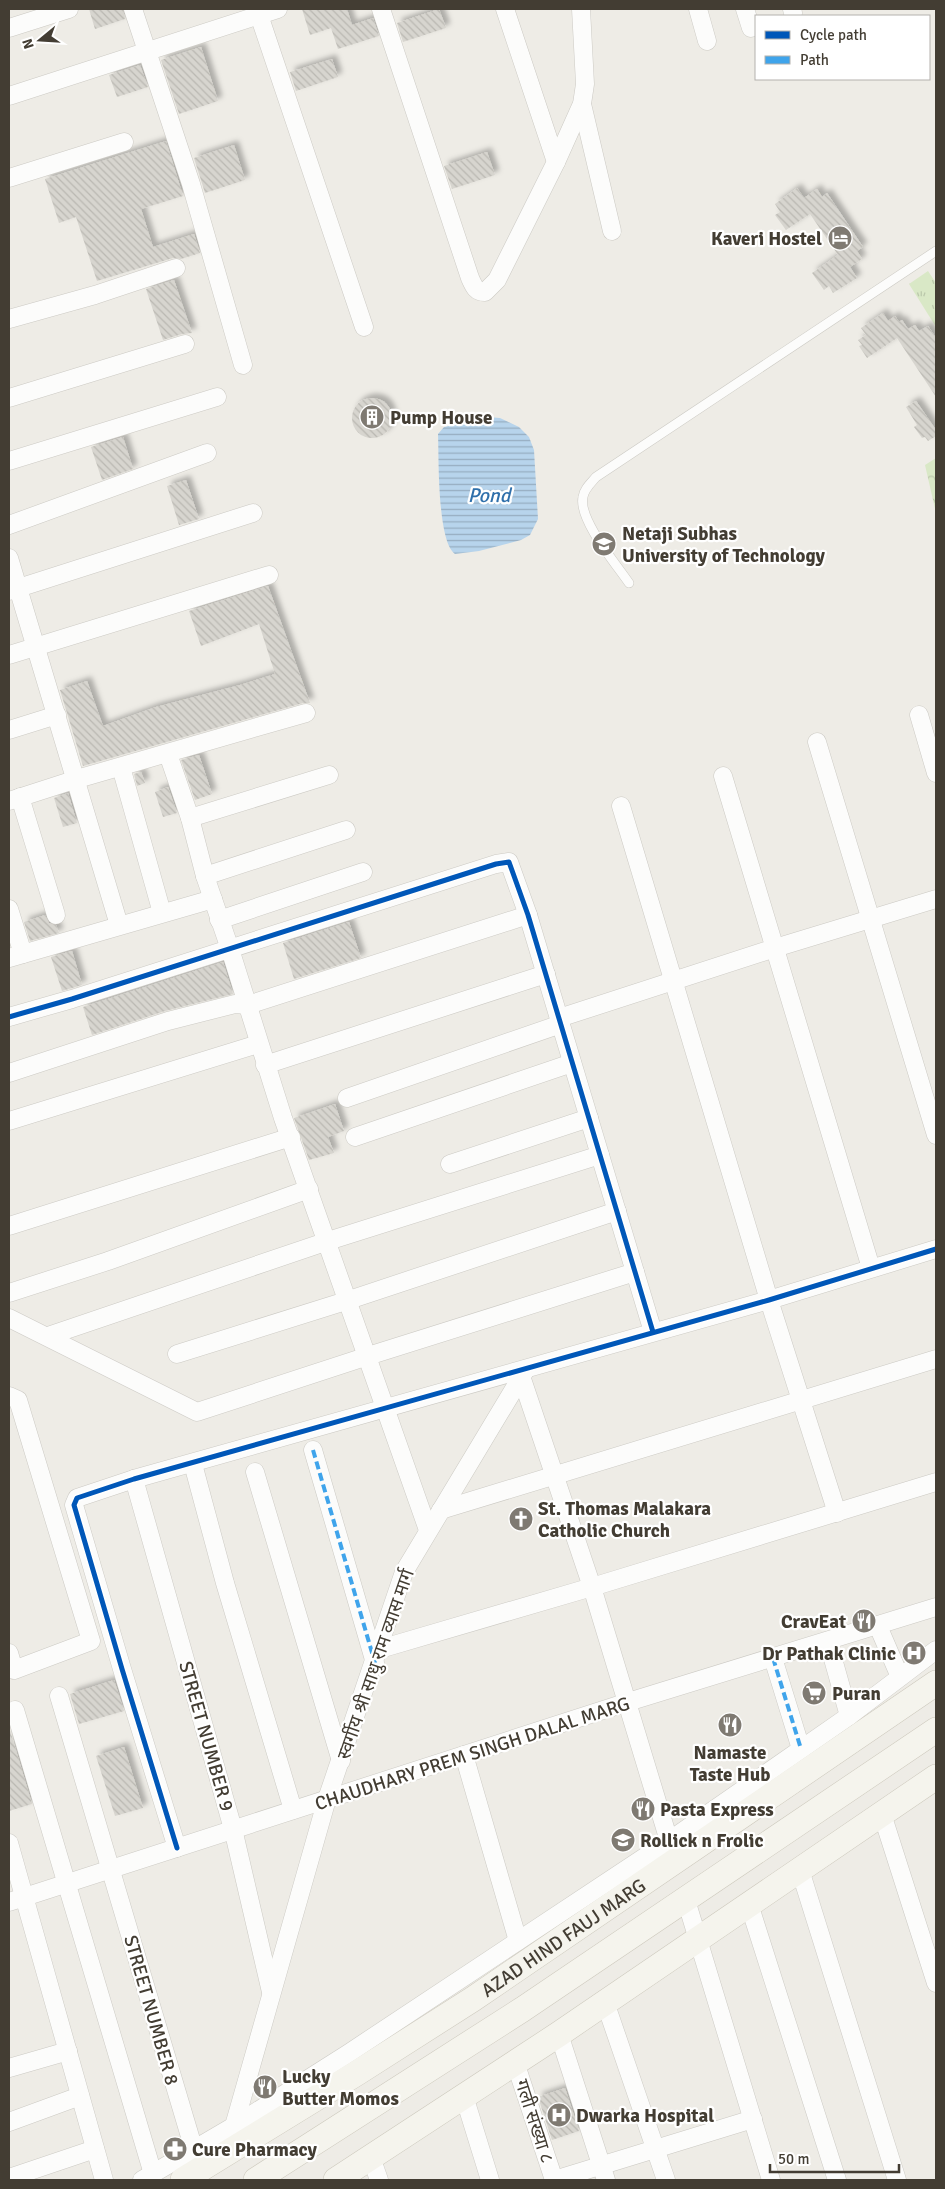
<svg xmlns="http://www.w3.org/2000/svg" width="945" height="2189" font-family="Signika,'Noto Sans Devanagari',sans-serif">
	<defs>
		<pattern id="forest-crowns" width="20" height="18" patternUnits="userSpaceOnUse" patternTransform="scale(1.25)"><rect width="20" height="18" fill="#d9e8c6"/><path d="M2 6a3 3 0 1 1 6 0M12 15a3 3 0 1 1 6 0" fill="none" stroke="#bbc8ab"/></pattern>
		<pattern id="park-tufts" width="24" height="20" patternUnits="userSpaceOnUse" patternTransform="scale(1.25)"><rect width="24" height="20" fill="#d9e8c6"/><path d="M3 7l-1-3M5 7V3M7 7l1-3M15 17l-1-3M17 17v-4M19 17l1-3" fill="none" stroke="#bbc8ab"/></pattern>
		<pattern id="water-rules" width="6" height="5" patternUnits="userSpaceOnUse" patternTransform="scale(1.25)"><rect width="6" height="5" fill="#b7d4ec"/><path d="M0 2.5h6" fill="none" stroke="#96adc0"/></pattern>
		<pattern id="building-back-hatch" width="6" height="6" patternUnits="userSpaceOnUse" patternTransform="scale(1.25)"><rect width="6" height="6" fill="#d7d5cf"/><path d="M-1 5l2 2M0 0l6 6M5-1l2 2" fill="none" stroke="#bab8b2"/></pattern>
		<filter id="shadow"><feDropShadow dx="4.5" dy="-4.5" stdDeviation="2.5" flood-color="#0004"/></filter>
	</defs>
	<rect width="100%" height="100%" fill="#eeece6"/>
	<polygon fill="url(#forest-crowns)" points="936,458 936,513 925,465"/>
	<polygon fill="url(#park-tufts)" points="928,271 936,283 936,327 909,284"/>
	<path fill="url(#water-rules)" d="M488 417 500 418 519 427 529 437 534 450 538 519 530 535 521 540 479 551 455 554C437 541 439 458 438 434L444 427Z"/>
	<g fill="url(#building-back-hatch)" filter="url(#shadow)">
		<polygon points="89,9 123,9 125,19 95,29"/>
		<polygon points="302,9 347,9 352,25 373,18 379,36 338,49 331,28 310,35"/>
		<polygon points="439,9 446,28 403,42 397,23"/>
		<polygon points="201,47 218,101 179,114 161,60"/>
		<polygon points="332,59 338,77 296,91 290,72"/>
		<polygon points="140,65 148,87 117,97 109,75"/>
		<polygon points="166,141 183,196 141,209 153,247 194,234 200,253 181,259 173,258 97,281 76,217 59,223 45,179"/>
		<polygon points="234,145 245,180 205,193 194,158"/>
		<polygon points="487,152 495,175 452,189 444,166"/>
		<polygon points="797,188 804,198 817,189 822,197 827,193 863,247 857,251 862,259 850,267 857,278 833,293 829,286 824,290 812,273 838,255 810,214 786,230 775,215 780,212 775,204"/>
		<polygon points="174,280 192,333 182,334 163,340 146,289"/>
		<polygon points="883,313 888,321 895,316 899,322 902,320 908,329 915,325 919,331 928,326 936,338 936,397 897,338 867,358 859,346 862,345 858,340 866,335 861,328"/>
		<circle cx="372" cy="418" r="20"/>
		<polygon points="916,401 936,430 936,436 928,441 925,437 922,438 914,427 917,425 906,407"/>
		<polygon points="123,437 133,469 102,480 91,447"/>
		<polygon points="186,480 199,519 179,525 167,486"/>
		<polygon points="268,586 310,703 303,703 83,766 60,690 87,681 103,726 156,707 240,685 275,674 259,624 201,646 189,611"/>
		<polygon points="199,755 212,794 195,800 181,760"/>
		<polygon points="141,772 145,783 137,786 134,774"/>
		<polygon points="168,787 177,813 163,817 155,792"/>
		<polygon points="68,793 77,823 63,827 54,798"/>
		<polygon points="45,915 49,923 56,925 59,933 30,941 24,922"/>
		<polygon points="349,922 361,958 294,979 283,943"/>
		<polygon points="72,951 82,985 62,991 51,957"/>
		<polygon points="223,962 233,994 165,1011 92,1035 83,1007"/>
		<polygon points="335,1104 344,1131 328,1137 334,1153 309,1160 294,1118"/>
		<polygon points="114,1680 124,1711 79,1724 70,1694"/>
		<polygon points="9,1727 32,1804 9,1811"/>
		<polygon points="124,1747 143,1808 115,1816 96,1756"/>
		<polygon points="565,2088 579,2131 552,2140 538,2097"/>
	</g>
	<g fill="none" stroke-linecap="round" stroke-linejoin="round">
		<defs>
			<path id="lane" d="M629 583C616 564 578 519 583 497 584 489 591 483 596 477L936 251"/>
			<g id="street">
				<polyline points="133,9 191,184 243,365"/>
				<polyline points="257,9 364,327"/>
				<path d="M381 9 470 278C474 287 476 292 485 292L497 280 556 162 582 104 585 84 581 9"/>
				<polyline points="505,9 556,162"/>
				<polyline points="698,9 707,41"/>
				<polyline points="745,9 751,28"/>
				<polyline points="792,9 793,13"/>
				<polyline points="9,28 69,9"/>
				<polyline points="9,96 278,9"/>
				<polyline points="582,104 612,231"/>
				<polyline points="9,178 124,142"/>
				<polyline points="9,319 95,295 176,268"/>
				<polyline points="9,398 185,344"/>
				<polyline points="9,461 217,397"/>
				<polyline points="9,525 207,453"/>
				<polyline points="9,558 119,925"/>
				<polyline points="9,591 253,513"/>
				<polyline points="9,655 269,575"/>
				<polyline points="919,715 936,773"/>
				<polyline points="9,730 57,715"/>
				<polyline points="817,742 936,1135"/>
				<polyline points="168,754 190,818 205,876 230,949 283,1118 428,1530"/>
				<polyline points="121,767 162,913"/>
				<polyline points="723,776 871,1268"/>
				<polyline points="20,797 56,915"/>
				<polyline points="9,801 77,779 306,713"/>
				<polyline points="621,806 769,1300 837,1513"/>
				<polyline points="190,818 329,775"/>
				<polyline points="205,876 346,830"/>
				<polyline points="9,909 23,954"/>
				<polyline points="219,920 363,872"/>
				<polyline points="9,958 213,899"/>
				<polyline points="9,1017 72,999 496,864 509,862 528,915 653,1332"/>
				<polyline points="559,1018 775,948 936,899"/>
				<polyline points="265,1065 546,974"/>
				<polyline points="9,1073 168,1021 235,1004 248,1005 528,915"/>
				<polyline points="347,1098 561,1024"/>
				<polyline points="9,1121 258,1044"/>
				<polyline points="355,1137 572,1063"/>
				<polyline points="450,1164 589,1118"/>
				<polyline points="9,1226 291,1137"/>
				<polyline points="9,1293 108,1261 309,1189"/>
				<polyline points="9,1318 197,1412 368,1356 635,1272"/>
				<polyline points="48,1336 328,1241 600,1155"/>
				<polyline points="177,1354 349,1300 617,1211"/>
				<polyline points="521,1376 592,1587 669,1841"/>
				<polyline points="9,1396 18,1400 91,1641 14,1670 9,1653"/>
				<polyline points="313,1450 375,1663"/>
				<polyline points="193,1464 225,1583 293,1810"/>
				<polyline points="255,1472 341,1761"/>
				<polyline points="134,1479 233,1829 271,1992"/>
				<polyline points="441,1510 936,1359"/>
				<polyline points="878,1626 900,1677"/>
				<polyline points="828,1641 849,1716"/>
				<polyline points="380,1649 592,1587 936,1482"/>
				<polyline points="773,1658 801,1749"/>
				<polyline points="59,1696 194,2150"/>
				<polyline points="15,1710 153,2174"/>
				<polyline points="464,1755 518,1941"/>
				<polyline points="882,1814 936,1983"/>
				<polyline points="9,1843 104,2180"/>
				<polyline points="177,1848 122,1669 74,1505 77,1498 134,1479 769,1300 936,1249"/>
				<polyline points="800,1870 897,2180"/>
				<polyline points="686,1900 771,2180"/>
				<polyline points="9,1902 628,1702 936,1607"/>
				<polyline points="749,1904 837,2180"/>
				<polyline points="605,2002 666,2180"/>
				<polyline points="559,2034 606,2180"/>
				<polyline points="515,2062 554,2180"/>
				<polyline points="9,2068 68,2051"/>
				<polyline points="464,2096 490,2180"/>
				<polyline points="9,2122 80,2096"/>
				<polyline points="237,2129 234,2126 327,1799 404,1572 526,1369"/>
				<polyline points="371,2157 379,2180"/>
				<polyline points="9,2178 95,2149"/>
				<polyline points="142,2180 234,2126 349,2053 669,1841 849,1716 936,1650"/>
				<polyline points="554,2180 753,2119"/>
			</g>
			<g id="secondary">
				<path id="s1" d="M183 2180 357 2073 473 1999 936 1683"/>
				<polyline points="256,2180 523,2009 936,1730"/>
				<polyline points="336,2180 559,2034 936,1777"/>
			</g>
		</defs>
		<use href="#lane" stroke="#cccac4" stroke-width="10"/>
		<use href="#street" stroke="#cccac4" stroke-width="19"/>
		<use href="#secondary" stroke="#cdc9bd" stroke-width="26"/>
		<use href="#lane" stroke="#fcfcfb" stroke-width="9"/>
		<use href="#street" stroke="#fcfcfb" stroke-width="18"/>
		<use href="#secondary" stroke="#f5f4ed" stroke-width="25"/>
		<g stroke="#3fa4eb" stroke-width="4" stroke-dasharray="8 4" stroke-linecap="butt">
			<polyline points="313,1450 375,1663"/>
			<polyline points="773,1658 801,1749"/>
		</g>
		<defs>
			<g id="cycleway">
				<polyline points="9,1017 72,999 496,864 509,862 528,915 653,1332"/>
				<polyline points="177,1848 122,1669 74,1505 77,1498 134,1479 769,1300 936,1249"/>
			</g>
		</defs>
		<use href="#cycleway" stroke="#fff" stroke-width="8"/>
		<use href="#cycleway" stroke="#0057b8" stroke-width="5"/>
	</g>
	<defs>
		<symbol id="hotel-disc" viewBox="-11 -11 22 22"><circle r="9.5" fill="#7f7a72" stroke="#fff"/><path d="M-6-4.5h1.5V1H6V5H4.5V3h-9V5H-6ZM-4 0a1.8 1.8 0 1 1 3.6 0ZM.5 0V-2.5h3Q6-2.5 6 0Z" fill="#fff"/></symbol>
		<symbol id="building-disc" viewBox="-11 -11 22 22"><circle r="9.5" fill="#7f7a72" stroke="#fff"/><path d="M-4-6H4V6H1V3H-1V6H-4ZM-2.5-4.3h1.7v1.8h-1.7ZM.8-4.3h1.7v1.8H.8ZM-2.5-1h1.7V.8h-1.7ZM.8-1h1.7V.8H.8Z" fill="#fff"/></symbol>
		<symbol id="university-disc" viewBox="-11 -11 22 22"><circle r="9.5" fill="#7f7a72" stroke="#fff"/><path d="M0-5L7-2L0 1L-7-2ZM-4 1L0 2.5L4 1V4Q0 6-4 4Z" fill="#fff"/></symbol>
		<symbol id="church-disc" viewBox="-11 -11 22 22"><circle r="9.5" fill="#7f7a72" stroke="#fff"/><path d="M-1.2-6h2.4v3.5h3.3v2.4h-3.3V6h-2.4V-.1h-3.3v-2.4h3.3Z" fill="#fff"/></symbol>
		<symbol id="restaurant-disc" viewBox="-11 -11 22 22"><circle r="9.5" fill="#7f7a72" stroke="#fff"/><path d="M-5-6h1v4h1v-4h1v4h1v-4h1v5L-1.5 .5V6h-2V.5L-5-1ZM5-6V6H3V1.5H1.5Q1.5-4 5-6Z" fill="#fff"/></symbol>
		<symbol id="hospital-disc" viewBox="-11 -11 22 22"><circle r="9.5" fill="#7f7a72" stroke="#fff"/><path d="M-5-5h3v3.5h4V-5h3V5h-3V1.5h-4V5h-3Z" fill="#fff"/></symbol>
		<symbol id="supermarket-disc" viewBox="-11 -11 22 22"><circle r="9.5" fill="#7f7a72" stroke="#fff"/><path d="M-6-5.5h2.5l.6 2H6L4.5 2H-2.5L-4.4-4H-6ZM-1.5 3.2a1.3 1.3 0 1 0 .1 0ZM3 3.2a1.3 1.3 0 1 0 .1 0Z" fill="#fff"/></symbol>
		<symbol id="school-disc" viewBox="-11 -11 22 22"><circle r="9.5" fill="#7f7a72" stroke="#fff"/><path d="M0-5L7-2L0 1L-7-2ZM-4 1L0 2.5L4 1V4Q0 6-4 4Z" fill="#fff"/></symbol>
		<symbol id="pharmacy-disc" viewBox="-11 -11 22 22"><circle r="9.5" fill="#7f7a72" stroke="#fff"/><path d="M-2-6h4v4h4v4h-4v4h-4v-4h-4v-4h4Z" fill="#fff"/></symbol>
	</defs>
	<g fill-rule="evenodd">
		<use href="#hotel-disc" x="826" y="224" width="28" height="28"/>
		<use href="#building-disc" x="358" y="403" width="28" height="28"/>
		<use href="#university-disc" x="590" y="530" width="28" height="28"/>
		<use href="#church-disc" x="507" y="1505" width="28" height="28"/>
		<use href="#restaurant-disc" x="850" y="1607" width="28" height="28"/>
		<use href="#hospital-disc" x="900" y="1639" width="28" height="28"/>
		<use href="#supermarket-disc" x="800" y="1679" width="28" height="28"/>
		<use href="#restaurant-disc" x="716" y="1711" width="28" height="28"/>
		<use href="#restaurant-disc" x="629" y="1795" width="28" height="28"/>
		<use href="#school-disc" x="609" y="1826" width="28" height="28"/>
		<use href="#restaurant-disc" x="251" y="2073" width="28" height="28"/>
		<use href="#hospital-disc" x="545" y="2101" width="28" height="28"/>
		<use href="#pharmacy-disc" x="161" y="2135" width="28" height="28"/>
	</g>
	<g text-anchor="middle" stroke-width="4.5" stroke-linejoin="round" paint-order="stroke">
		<g font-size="19" font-weight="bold" fill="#433d33" stroke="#fff" text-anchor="start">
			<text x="822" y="245" text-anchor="end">Kaveri Hostel</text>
			<text x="390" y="424">Pump House</text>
			<text x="622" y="540">Netaji Subhas<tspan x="622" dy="22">University of Technology</tspan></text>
			<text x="538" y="1515">St. Thomas Malakara<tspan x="538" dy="22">Catholic Church</tspan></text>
			<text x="846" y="1628" text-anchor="end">CravEat</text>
			<text x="896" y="1660" text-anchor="end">Dr Pathak Clinic</text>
			<text x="832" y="1700">Puran</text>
			<text x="730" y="1759" text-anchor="middle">Namaste<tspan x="730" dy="22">Taste Hub</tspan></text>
			<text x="660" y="1816">Pasta Express</text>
			<text x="640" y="1847">Rollick n Frolic</text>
			<text x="282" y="2083">Lucky<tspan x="282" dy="22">Butter Momos</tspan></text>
			<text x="576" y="2122">Dwarka Hospital</text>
			<text x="192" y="2156">Cure Pharmacy</text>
		</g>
		<g font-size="19" fill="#433d33" stroke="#fff">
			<text transform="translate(375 1664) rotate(-71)" y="7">स्वर्गीय श्री साधु राम व्यास मार्ग</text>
			<text transform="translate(207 1736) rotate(74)" y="7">STREET NUMBER 9</text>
			<text transform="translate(472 1753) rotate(-18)" y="7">CHAUDHARY PREM SINGH DALAL MARG</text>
			<text dy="7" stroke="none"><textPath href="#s1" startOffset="451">AZAD HIND FAUJ MARG</textPath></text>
			<text transform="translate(152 2010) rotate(74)" y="7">STREET NUMBER 8</text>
			<text transform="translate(535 2121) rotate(72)" y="7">गली संख्या ८</text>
		</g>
		<g font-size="20" font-style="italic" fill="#3070ab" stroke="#fff">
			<text x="489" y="502">Pond</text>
		</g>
	</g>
	<rect width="945" height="2189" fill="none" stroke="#433d33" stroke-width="20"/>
	<rect x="755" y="15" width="175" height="65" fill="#ffffff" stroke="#b4b1ad"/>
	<rect x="765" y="31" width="25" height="8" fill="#0057b8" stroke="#b4b1ad"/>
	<text x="800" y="40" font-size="15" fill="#433d33">Cycle path</text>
	<rect x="765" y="56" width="25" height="8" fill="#3fa4eb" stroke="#b4b1ad"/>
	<text x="800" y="65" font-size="15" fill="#433d33">Path</text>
	<g transform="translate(40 40) rotate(252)" stroke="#ffffff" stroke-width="4" paint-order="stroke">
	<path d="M0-4L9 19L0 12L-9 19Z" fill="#433d33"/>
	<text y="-8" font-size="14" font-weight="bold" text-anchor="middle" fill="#433d33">N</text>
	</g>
	<path d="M770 2164v8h129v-8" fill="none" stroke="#433d33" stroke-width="2.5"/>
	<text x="778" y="2164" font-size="15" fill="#433d33" stroke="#ffffff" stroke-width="4" paint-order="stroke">50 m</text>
</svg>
